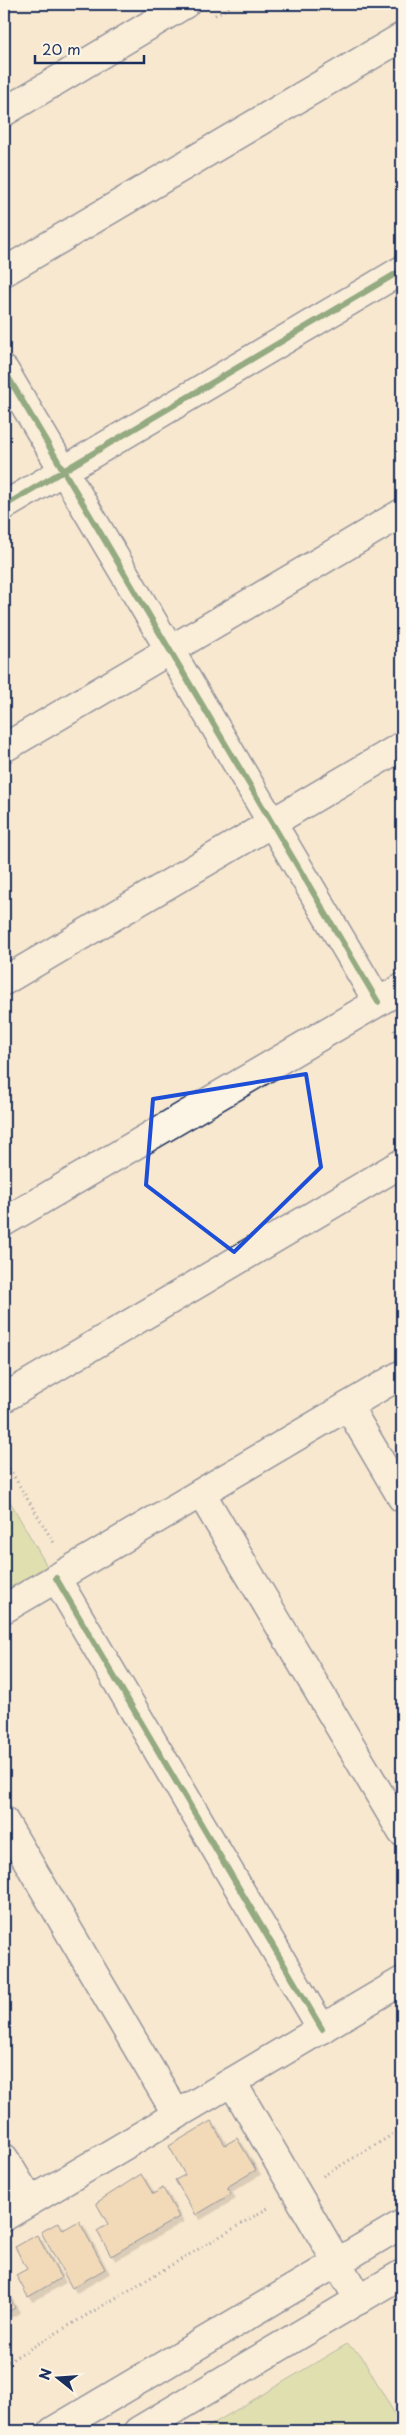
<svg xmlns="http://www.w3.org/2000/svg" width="406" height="2435" font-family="'Playpen Sans',sans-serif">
	<defs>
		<filter id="shadow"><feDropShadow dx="4.5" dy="4.5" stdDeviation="0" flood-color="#0004"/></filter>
	</defs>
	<rect width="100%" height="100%" fill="#f7e8cf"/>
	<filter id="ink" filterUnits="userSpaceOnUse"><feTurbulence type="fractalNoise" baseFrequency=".02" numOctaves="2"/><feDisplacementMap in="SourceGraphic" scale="10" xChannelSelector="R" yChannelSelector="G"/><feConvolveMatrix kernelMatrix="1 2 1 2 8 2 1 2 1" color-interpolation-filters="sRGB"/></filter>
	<g filter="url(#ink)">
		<g fill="#c2d58a" stroke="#6e8274">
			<polygon points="4,1491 47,1566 4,1592"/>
			<polygon points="347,2344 361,2355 402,2427 402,2431 201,2431"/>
		</g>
		<g fill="#eac99c" stroke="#1b2f5e" filter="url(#shadow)">
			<polygon points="211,2121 225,2145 237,2138 256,2170 227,2187 231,2194 196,2215 175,2180 185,2175 169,2146"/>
			<polygon points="141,2174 153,2194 163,2188 179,2217 111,2256 97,2231 108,2224 96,2203"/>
			<polygon points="79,2221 105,2269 72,2288 41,2232 59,2222 63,2230"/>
			<polygon points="37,2235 61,2278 28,2297 16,2275 27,2269 15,2247"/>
			<polygon points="4,2288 15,2308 4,2314"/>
		</g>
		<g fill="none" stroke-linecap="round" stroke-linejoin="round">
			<defs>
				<g id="minor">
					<polyline points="4,112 185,4"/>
					<polyline points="4,272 402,37"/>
					<polyline points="4,370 378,1002"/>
					<polyline points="4,506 402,270"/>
					<polyline points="4,748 402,513"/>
					<polyline points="4,981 402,746"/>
					<polyline points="4,1222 402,988"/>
					<polyline points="4,1398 402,1163"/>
					<polyline points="348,1406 402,1498"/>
					<polyline points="201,1493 402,1832"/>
					<polyline points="56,1578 322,2029"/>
					<polyline points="4,1609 402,1374"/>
					<polyline points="4,1821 177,2115"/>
					<polyline points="232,2082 359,2300"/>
					<polyline points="4,2158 30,2201"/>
					<polyline points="4,2217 402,1981"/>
					<polyline points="53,2431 402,2224"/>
					<polyline points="138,2431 402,2274"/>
				</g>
			</defs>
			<use href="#minor" stroke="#1b2f5e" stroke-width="31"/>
			<g stroke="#1b2f5e" stroke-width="3" stroke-dasharray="1 4" stroke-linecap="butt">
				<polyline points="215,15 235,4"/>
				<polyline points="394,1030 402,1045"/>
				<polyline points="4,1460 54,1543"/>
				<polyline points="323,2176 402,2129"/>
				<polyline points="4,2364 268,2208"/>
			</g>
			<use href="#minor" stroke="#fcf5e5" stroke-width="28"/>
			<defs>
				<g id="cycleway">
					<polyline points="4,370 378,1002"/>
					<polyline points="4,506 402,270"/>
					<polyline points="56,1578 322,2029"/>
				</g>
			</defs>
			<use href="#cycleway" stroke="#fcf5e5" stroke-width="9"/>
			<use href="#cycleway" stroke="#1b5e20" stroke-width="6"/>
		</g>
	</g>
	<path d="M0 0H406V2435H0ZM306 1074 321 1167 234 1252 146 1185 153 1099Z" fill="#f7e8cf" fill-opacity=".55" fill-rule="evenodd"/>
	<path fill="none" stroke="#1d4ed8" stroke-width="4" stroke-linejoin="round" d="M306 1074 321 1167 234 1252 146 1185 153 1099Z"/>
	<rect width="406" height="2435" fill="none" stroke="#fcf5e5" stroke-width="20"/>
	<rect x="10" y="10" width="386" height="2415" fill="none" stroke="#1b2f5e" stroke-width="2" filter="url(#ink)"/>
	<g transform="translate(58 2378) rotate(287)" stroke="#fcf5e5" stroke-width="4" paint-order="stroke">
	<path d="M0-4L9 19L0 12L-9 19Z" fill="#1b2f5e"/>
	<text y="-8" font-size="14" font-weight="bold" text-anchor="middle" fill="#1b2f5e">N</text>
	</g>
	<path d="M35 55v8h109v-8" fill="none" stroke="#1b2f5e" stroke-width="2.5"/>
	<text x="42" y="55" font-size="15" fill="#1b2f5e" stroke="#fcf5e5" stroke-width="4" paint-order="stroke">20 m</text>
</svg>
